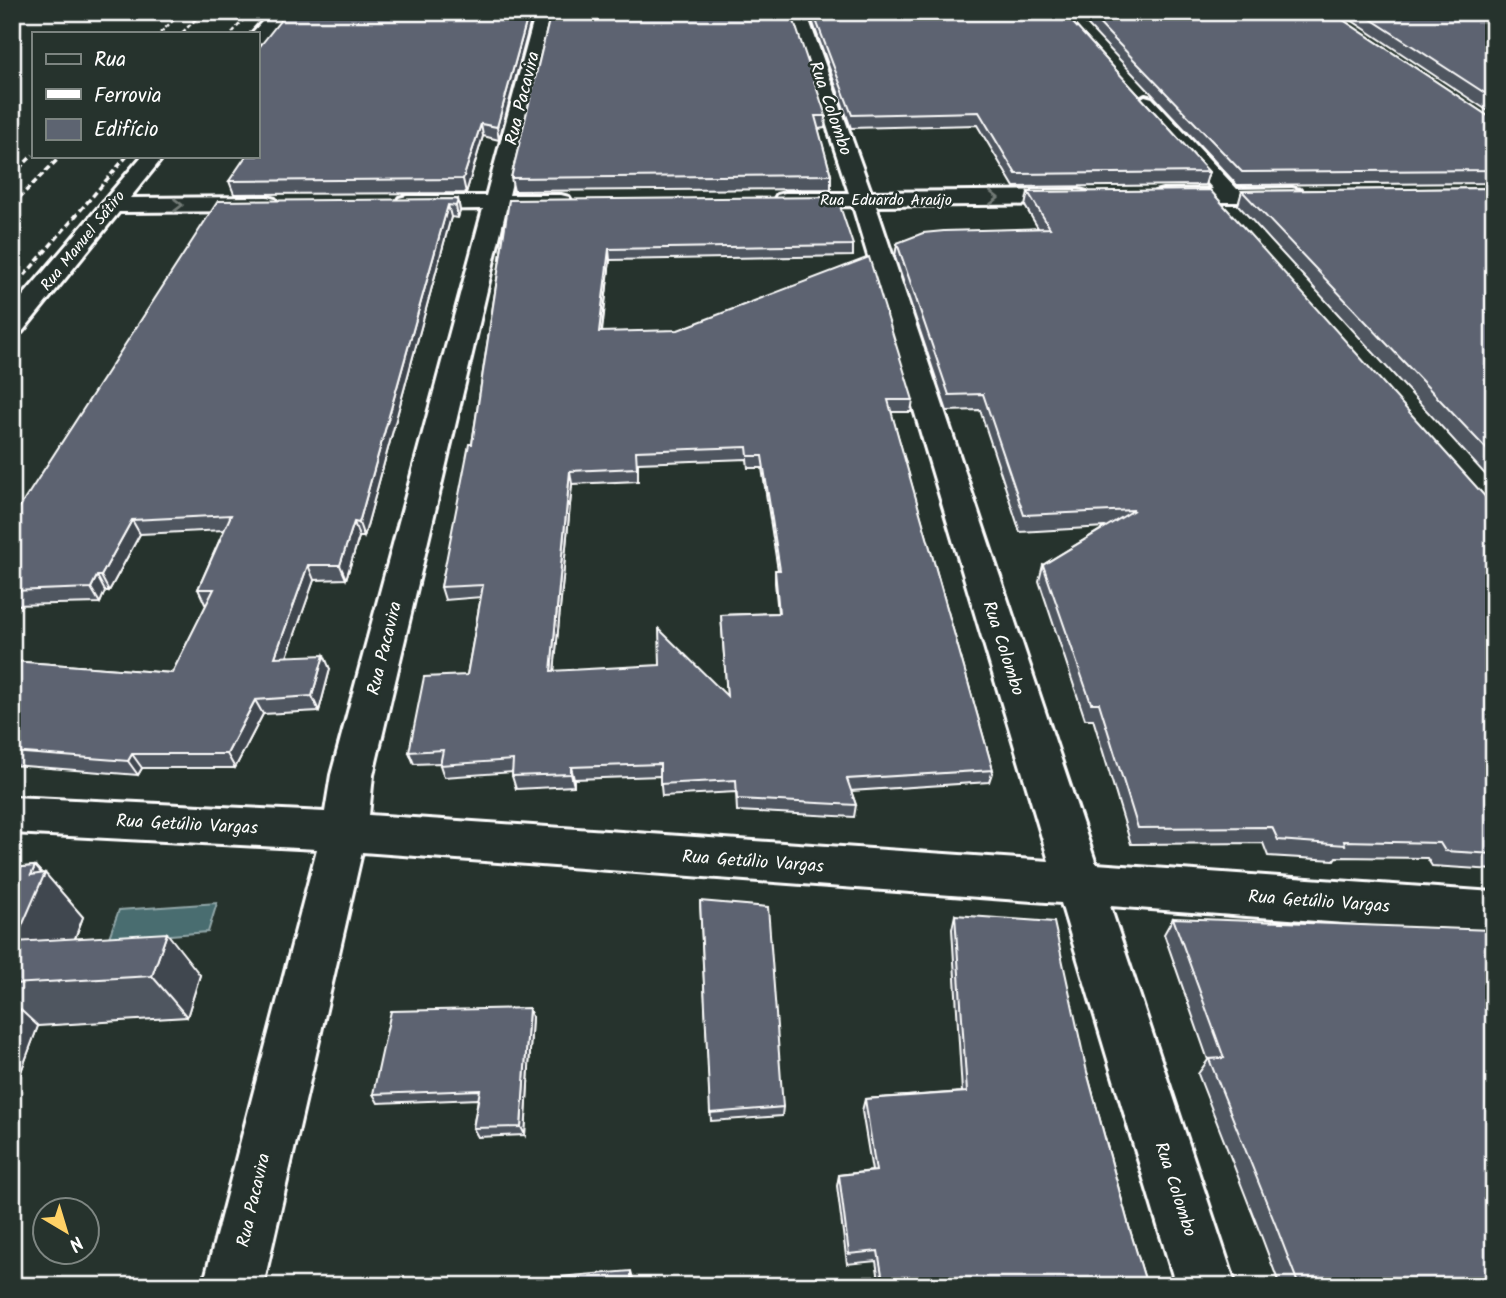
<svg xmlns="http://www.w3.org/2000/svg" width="1506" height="1298" font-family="Kalam,sans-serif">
	<rect width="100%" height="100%" fill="#26332d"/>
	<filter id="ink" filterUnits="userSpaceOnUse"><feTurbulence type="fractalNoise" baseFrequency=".0143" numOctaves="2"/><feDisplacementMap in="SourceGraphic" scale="14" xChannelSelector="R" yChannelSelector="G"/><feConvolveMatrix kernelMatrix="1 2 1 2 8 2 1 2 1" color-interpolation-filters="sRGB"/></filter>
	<g filter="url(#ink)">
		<polygon fill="#496d6f" stroke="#92a7a9" stroke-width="2" points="217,903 208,932 108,940 119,910"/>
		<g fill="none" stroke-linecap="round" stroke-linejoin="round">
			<defs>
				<g id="minor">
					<polygon points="271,12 288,12 263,42 257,43 257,33 252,33"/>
					<polygon points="536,12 552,12 509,195 561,195 569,197 572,202 569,207 561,209 506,209 373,775 369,815 1049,861 853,206 785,207 777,205 774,200 777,195 785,193 849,193 790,12 806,12 871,192 1079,190 1087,192 1090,197 1087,202 1079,204 876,206 1096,864 1494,892 1494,934 1110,906 1236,1286 1176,1286 1061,903 362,852 263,1286 203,1286 317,849 12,833 12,797 325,812 331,775 483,209 407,210 399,208 396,203 399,198 407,196 486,196"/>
					<polygon points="1145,96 1152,98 1237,189 1292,188 1300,190 1303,195 1300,200 1292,202 1155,202 1152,197 1155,192 1163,190 1213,189 1138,106 1135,102"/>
					<polygon points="142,156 164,156 130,198 267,197 275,199 278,204 275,209 267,211 119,212 22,332 12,334 12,309"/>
				</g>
			</defs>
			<use href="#minor" stroke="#fff" stroke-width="6"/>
			<use href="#minor" fill="#26332d" fill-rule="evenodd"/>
			<g stroke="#fff" stroke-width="2.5" stroke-dasharray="5 2.5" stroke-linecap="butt">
				<polyline points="160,33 182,12"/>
				<polyline points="182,33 203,12"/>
				<polyline points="232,33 250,12"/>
			</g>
			<g stroke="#fff" stroke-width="3.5" stroke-dasharray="6 3.5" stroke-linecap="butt">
				<polyline points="12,175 33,155"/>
				<polyline points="12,205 61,156"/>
				<polyline points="12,290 127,156"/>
			</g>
		</g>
		<g fill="#505661" stroke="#fff" stroke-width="2" fill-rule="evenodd">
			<polygon points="287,12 531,12 532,17 499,140 483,136 466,193 234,194 229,181 257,156"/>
			<polygon points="551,12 826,116 825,128 818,129 831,175 831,189 514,191 511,178"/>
			<polygon points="809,12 1063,12 1209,172 1205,185 1014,187 977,125 851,128"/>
			<polygon points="1075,12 1331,12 1494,120 1494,183 1237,185"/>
			<polygon points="1339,12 1494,12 1494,115"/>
			<polygon points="1494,188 1494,484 1238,205 1242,191"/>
			<polygon points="1028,192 1490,502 1494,503 1494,870 1432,866 1427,858 1336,857 1334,860 1268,856 1263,843 1131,844 1093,719 1085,719 1039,581 1043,565 1105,527 1020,532 980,410 947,411 895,257 897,243 1038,228 1025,206"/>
			<polygon points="458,199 460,211 458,218 451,217 364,537 359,537 346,579 314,580 287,656 330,669 319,711 263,714 235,768 142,768 138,775 12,765 12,661 172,673 207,604 205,604 198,589 224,530 140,534 109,591 105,591 100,603 12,605 12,519"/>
			<path d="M509 200 853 245V256L610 260 602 332 913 400 911 412H891L993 770 989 782 851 791 856 805 854 817 737 811 736 792 662 796 660 776 574 779V786L516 789 512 776 513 772 444 777 440 765V763L414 764 409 752 467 675 481 597 445 600 441 587 472 444ZM747 459 748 468H762L778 570H775V583L778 613 721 615 727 695 554 671 572 484 638 481V463Z"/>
			<polygon points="35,866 83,917 75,939 200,975 187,1017 38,1026 19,1077 12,1077 12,868"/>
			<polygon points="700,901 783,1107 782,1116 711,1121"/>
			<polygon points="955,915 1087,1072 1130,1230 1147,1286 880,1286 876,1261 847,1264 837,1186 839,1175 872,1171 862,1111 865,1099 962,1092 952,929"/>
			<polygon points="1173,918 1494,1286 1280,1286 1262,1238 1198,1074 1208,1060 1164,934"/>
			<polygon points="532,1017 525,1135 478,1137 473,1128 478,1099 378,1103 373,1094"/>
		</g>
		<g fill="#41464f" stroke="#fff" stroke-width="2">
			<polygon points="529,12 531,12 532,17 499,140 497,127"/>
			<polygon points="481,124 483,136 466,193 463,179"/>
			<polygon points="458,199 460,211 458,218 456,206"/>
			<polygon points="448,205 451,217 364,537 359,523"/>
			<polygon points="609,249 610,260 600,344 599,332"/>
			<polygon points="570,471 572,484 553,683 551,671"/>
			<polygon points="132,520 140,534 109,591 101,576"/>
			<polygon points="354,522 359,537 346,579 340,565"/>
			<polygon points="308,565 314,580 282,671 275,657"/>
			<polygon points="97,576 105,591 100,603 91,588"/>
			<polygon points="324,655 330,669 319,711 312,696"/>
			<polygon points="255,700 263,714 235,768 227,754"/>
			<polygon points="132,754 142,768 138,775 128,761"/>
			<polygon points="571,767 574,779 574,786 571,774"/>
			<polygon points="35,866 44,876 45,873 83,917 58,982 15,942 31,875"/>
			<polygon points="167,933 200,975 187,1017 152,976"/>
			<polygon points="12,1002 38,1026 19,1077 12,1072"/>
			<polygon points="529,1008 532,1017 525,1135 521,1127"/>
			<polygon points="631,1271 635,1286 631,1286"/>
		</g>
		<g fill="#5d6471" stroke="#fff" stroke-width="2" fill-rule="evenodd">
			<polygon points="287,12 529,12 497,127 481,124 463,179 229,181 246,156 257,156 257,50"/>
			<polygon points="551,12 791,12 826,116 815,116 831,175 511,178"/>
			<polygon points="813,12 1063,12 1209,172 1016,174 979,112 852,115"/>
			<polygon points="1088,12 1331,12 1494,120 1494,170 1242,172"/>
			<polygon points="1360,12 1494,12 1494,99"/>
			<polygon points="1494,188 1494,457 1242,191"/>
			<polygon points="1210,190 1490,502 1494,503 1494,854 1445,851 1440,843 1344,841 1345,845 1278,840 1272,827 1138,828 1099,703 1091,703 1043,565 1134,510 1024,515 983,394 949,395 897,243 923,233 944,231 1050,228 1028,192"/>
			<path d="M837 197 853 245 609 249 599 332 678 330 869 257 913 400H888L993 770 847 779 856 805 737 799 736 780 660 784V764L571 767V774L512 776 513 760 440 765 443 750 409 752 424 677 467 675 483 585 441 587 469 444H472L509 200ZM747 447 748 456H762L780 570H775L779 613 721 615 727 696 659 629 660 665 551 671 570 471 637 468 636 451Z"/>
			<polygon points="458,199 456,206 448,205 359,523 354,522 340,565 308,565 275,657 324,655 312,696 255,700 227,754 132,754 128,761 12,752 12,661 172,673 214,589 198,589 231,515 132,520 101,576 97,576 91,588 12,591 12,519 218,201"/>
			<polygon points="35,866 31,875 45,873 15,942 167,933 152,976 12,984 12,868"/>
			<polygon points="700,901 768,907 783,1107 710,1113"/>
			<polygon points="955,915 1054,922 1087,1072 1130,1230 1147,1286 884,1286 878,1251 849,1254 839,1175 876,1171 865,1099 967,1092"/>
			<polygon points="1173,918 1491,930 1494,934 1494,1286 1299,1286 1276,1226 1209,1059 1224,1058"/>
			<polygon points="529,1008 521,1127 473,1128 480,1090 373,1094 391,1011"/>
			<polygon points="631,1271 631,1286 450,1286"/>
		</g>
		<defs><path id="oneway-chevron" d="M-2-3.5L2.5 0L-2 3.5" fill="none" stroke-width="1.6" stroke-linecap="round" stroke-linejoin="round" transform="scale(1.75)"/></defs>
		<g stroke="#727a76">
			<use href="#oneway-chevron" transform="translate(994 198)"/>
			<use href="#oneway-chevron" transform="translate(178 205)"/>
		</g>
	</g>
	<g text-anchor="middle" stroke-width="5" stroke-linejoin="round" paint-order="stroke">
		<g font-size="16" fill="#fff" stroke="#26332d">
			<text x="886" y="205">Rua Eduardo Araújo</text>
			<text transform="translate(82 240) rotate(-51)" y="6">Rua Manuel Sátiro</text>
		</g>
		<g font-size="18" fill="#fff" stroke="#26332d">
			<text transform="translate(522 98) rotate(-76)" y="6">Rua Pacavira</text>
			<text transform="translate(831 108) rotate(71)" y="6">Rua Colombo</text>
			<text transform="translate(384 648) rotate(-76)" y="6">Rua Pacavira</text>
			<text transform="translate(1004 648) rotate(72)" y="6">Rua Colombo</text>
			<text transform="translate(187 824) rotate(3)" y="6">Rua Getúlio Vargas</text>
			<text transform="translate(753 861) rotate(4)" y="6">Rua Getúlio Vargas</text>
			<text transform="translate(1319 901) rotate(4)" y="6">Rua Getúlio Vargas</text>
			<text transform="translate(1176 1189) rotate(72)" y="6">Rua Colombo</text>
			<text transform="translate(253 1200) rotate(-77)" y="6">Rua Pacavira</text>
		</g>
	</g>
	<rect width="1506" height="1298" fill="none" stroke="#26332d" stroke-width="42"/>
	<rect x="21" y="21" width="1464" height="1256" fill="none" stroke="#fff" stroke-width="2.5" filter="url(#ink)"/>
	<rect x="32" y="32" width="228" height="126" fill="#26332d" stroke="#7d8581" stroke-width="2"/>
	<rect x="46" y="54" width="35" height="10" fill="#26332d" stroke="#7d8581" stroke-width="2"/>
	<text x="94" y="66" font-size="21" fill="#ffffff">Rua</text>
	<rect x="46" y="89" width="35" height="10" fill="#ffffff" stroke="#7d8581" stroke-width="2"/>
	<text x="94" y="102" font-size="21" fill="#ffffff">Ferrovia</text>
	<rect x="46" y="119" width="35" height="21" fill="#5d6471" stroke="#7d8581" stroke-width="2"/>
	<text x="94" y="136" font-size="21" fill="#ffffff">Edifício</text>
	<g transform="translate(66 1231) rotate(142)"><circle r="33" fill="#26332d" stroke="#7d8581" stroke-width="2"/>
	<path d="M0-5L12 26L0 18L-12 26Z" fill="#ffd166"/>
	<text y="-10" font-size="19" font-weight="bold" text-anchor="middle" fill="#ffffff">N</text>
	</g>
</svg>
